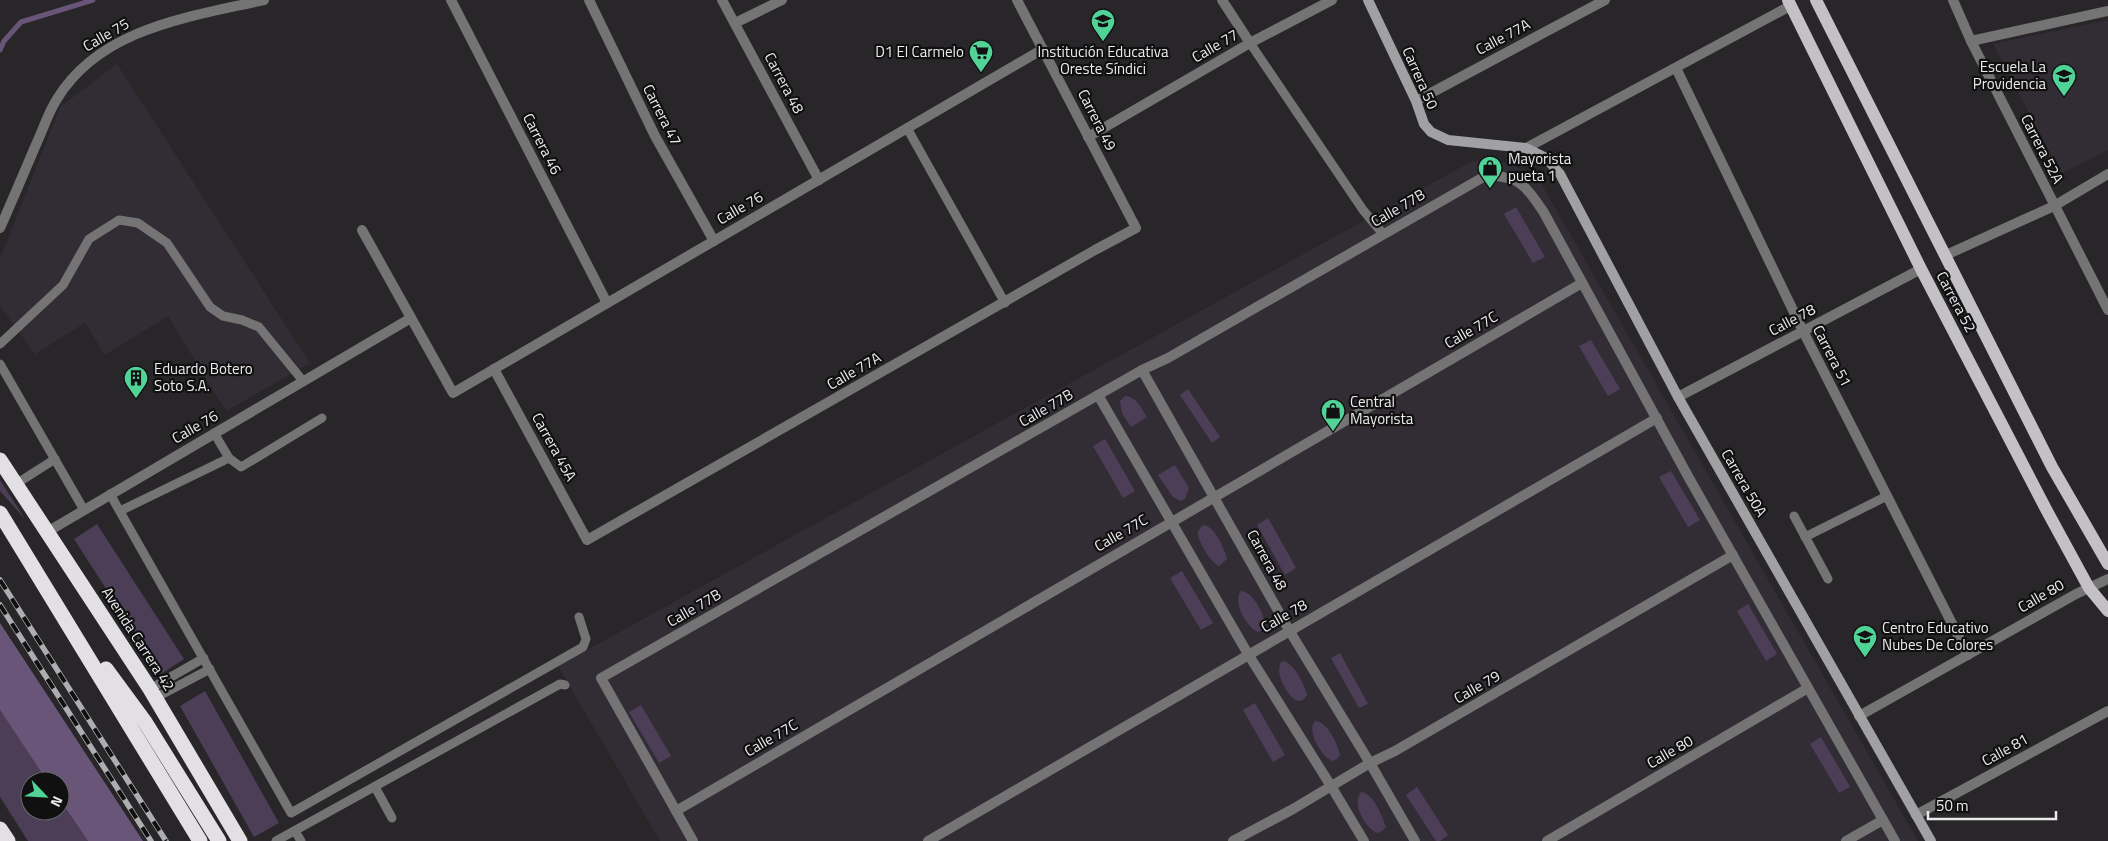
<svg xmlns="http://www.w3.org/2000/svg" width="2108" height="841" font-family="'Titillium Web',sans-serif">
	<rect width="100%" height="100%" fill="#282629"/>
	<g fill="#322d35">
		<polygon points="2108,20 2108,150 2061,174 1993,44"/>
		<polygon points="117,64 310,363 228,410 222,405 168,316 105,355 85,323 35,354 0,306 0,259 60,107"/>
		<polygon points="1472,161 1494,161 1510,164 1525,171 1541,183 1918,841 660,841 558,666"/>
	</g>
	<g fill="#4c3e56">
		<polygon points="1516,207 1545,257 1533,263 1504,214"/>
		<polygon points="1591,340 1620,389 1608,396 1579,346"/>
		<polygon points="1188,389 1220,437 1212,443 1180,395"/>
		<path d="M1125 396C1137 397 1141 408 1147 417L1131 427 1122 413 1120 401Z"/>
		<polygon points="1105,439 1135,491 1123,498 1093,446"/>
		<polygon points="1175,465 1189,488 1185,499 1180,501 1173,497 1158,475"/>
		<polygon points="1671,471 1700,520 1688,527 1659,477"/>
		<polygon points="0,480 25,519 0,491"/>
		<polygon points="1268,518 1296,568 1285,575 1257,525"/>
		<polygon points="97,524 184,659 161,674 74,539"/>
		<path d="M1203 525C1215 526 1224 548 1227 559L1219 566C1210 562 1201 545 1198 536 1197 531 1200 528 1203 525Z"/>
		<polygon points="1182,571 1213,623 1201,630 1170,578"/>
		<path d="M1241 591C1254 592 1263 614 1266 625L1263 630 1258 632C1246 627 1232 601 1241 591Z"/>
		<polygon points="1748,604 1777,654 1766,661 1737,611"/>
		<polygon points="1340,653 1368,704 1359,708 1331,658"/>
		<path d="M1282 661C1294 662 1304 684 1307 695L1303 700 1298 701C1287 697 1273 671 1282 661Z"/>
		<polygon points="205,691 279,823 254,837 180,706"/>
		<polygon points="1255,703 1285,755 1273,762 1243,710"/>
		<polygon points="641,705 671,756 659,763 629,712"/>
		<polygon points="0,710 47,781 30,781 30,811 60,811 60,800 88,841 28,841 0,797"/>
		<path d="M1315 721C1327 721 1337 743 1340 755L1337 759 1332 761C1321 756 1306 730 1315 721Z"/>
		<polygon points="1821,737 1850,787 1839,793 1810,744"/>
		<polygon points="1417,787 1448,835 1440,841 1436,841 1406,795"/>
		<path d="M1361 792C1373 793 1382 816 1386 827L1382 831 1377 833C1365 828 1351 803 1361 792Z"/>
	</g>
	<polygon fill="#695578" points="0,623 143,841 88,841 60,800 60,781 47,781 0,710"/>
	<g fill="none" stroke-linecap="round" stroke-linejoin="round">
		<polyline stroke="#695578" stroke-width="5" points="0,50 4,41 21,22 93,0"/>
		<g stroke="#757475" stroke-width="9">
			<polyline points="1250,43 1363,210 1383,234"/>
			<polyline points="907,128 1005,303"/>
			<polyline points="0,344 63,285 89,239 119,220 138,223 167,243 210,307 223,316 242,320 259,327 303,381"/>
			<polyline points="0,364 84,510"/>
			<polyline points="214,433 229,458 241,467 322,418"/>
			<polyline points="16,484 55,459"/>
			<polyline points="110,494 291,813 583,647 586,639 579,617"/>
			<polyline points="120,511 229,458"/>
			<polyline points="1794,516 1828,579"/>
			<polyline points="1805,537 1887,496"/>
			<polyline points="150,689 204,658"/>
			<polyline points="155,698 210,669"/>
			<polyline points="375,787 392,818"/>
			<polyline points="295,831 301,841"/>
			<polyline points="276,841 560,684 565,685"/>
		</g>
		<g stroke="#757475" stroke-width="10">
			<polyline points="451,0 607,303"/>
			<polyline points="589,0 655,136 714,241"/>
			<polyline points="722,0 819,180"/>
			<polyline points="1222,0 1250,43"/>
			<polyline points="1953,0 1971,41 2108,310"/>
			<polyline points="735,23 782,0"/>
			<polyline points="1971,41 2108,11"/>
			<polyline points="1676,68 1803,331 1968,655"/>
			<polyline points="1416,101 1605,0"/>
			<polyline points="1088,137 1250,43 1332,0"/>
			<polyline points="1526,148 1790,6"/>
			<path d="M0 228C13 199 25 170 38 140 44 127 49 111 57 99 100 28 189 17 264 0"/>
			<polyline points="362,230 453,393 1043,49"/>
			<polyline points="1946,255 2054,206 2108,174"/>
			<polyline points="494,369 587,540 1095,250 1136,228 1017,0"/>
			<polyline points="1142,370 1289,630 1370,763 1415,841"/>
			<polyline points="1098,395 1248,654 1331,786 1364,841"/>
			<polyline points="1678,397 1921,269"/>
			<polyline points="47,532 411,318"/>
			<polyline points="1859,716 2076,594 2108,579"/>
			<polyline points="676,811 1582,283"/>
			<polyline points="1916,815 2108,711"/>
			<path d="M693 841 601 678 1142 370 1168 358 1487 175C1520 177 1524 184 1543 211L1689 478 1895 841"/>
			<polyline points="928,841 1657,418"/>
			<polyline points="1233,841 1293,809 1370,763 1395,751 1733,555"/>
			<polyline points="1547,841 1808,688"/>
			<polyline points="1846,841 1883,820"/>
		</g>
		<polyline stroke="#a1a0a2" stroke-width="10" points="1368,0 1416,101 1424,124 1431,132 1448,140 1526,148 1546,158 1560,174 1678,397 1931,841"/>
		<g stroke="#c3c1c5" stroke-width="12">
			<polyline points="1788,0 1921,269 2047,511 2089,588 2108,611"/>
			<polyline points="1816,0 2052,467 2108,564"/>
		</g>
		<g stroke="#e2e0e4" stroke-width="15">
			<polyline points="0,460 150,689 240,841"/>
			<polyline points="0,513 200,841"/>
			<polyline points="106,669 145,722 219,841"/>
			<polyline points="0,829 8,841"/>
		</g>
		<defs>
			<g id="rail">
				<polyline points="0,580 166,841"/>
				<polyline points="0,605 151,841"/>
			</g>
		</defs>
		<use href="#rail" stroke="#aeadaf" stroke-width="5.5"/>
		<use href="#rail" stroke="#101011" stroke-width="4" stroke-dasharray="11" stroke-linecap="butt"/>
	</g>
	<defs>
		<symbol id="school-pin" viewBox="-11 -11 22 30"><path d="M0 17L-7.5 6A9.5 9.5 0 1 1 7.5 6Z" fill="#51d398" stroke="#101011"/><path d="M0-5L7-2L0 1L-7-2ZM-4 1L0 2.5L4 1V4Q0 6-4 4Z" fill="#111"/></symbol>
		<symbol id="supermarket-pin" viewBox="-11 -11 22 30"><path d="M0 17L-7.5 6A9.5 9.5 0 1 1 7.5 6Z" fill="#51d398" stroke="#101011"/><path d="M-6-5.5h2.5l.6 2H6L4.5 2H-2.5L-4.4-4H-6ZM-1.5 3.2a1.3 1.3 0 1 0 .1 0ZM3 3.2a1.3 1.3 0 1 0 .1 0Z" fill="#111"/></symbol>
		<symbol id="shop-pin" viewBox="-11 -11 22 30"><path d="M0 17L-7.5 6A9.5 9.5 0 1 1 7.5 6Z" fill="#51d398" stroke="#101011"/><path d="M-5-2.5h2.3a2.7 3.5 0 0 1 5.4 0H5L5.5 6h-11ZM-1.5-2.5h3a1.5 2.3 0 0 0-3 0Z" fill="#111"/></symbol>
		<symbol id="building-pin" viewBox="-11 -11 22 30"><path d="M0 17L-7.5 6A9.5 9.5 0 1 1 7.5 6Z" fill="#51d398" stroke="#101011"/><path d="M-4-6H4V6H1V3H-1V6H-4ZM-2.5-4.3h1.7v1.8h-1.7ZM.8-4.3h1.7v1.8H.8ZM-2.5-1h1.7V.8h-1.7ZM.8-1h1.7V.8H.8Z" fill="#111"/></symbol>
	</defs>
	<g fill-rule="evenodd">
		<use href="#school-pin" x="1089" y="7" width="28" height="38"/>
		<use href="#supermarket-pin" x="967" y="38" width="28" height="38"/>
		<use href="#school-pin" x="2050" y="62" width="28" height="38"/>
		<use href="#shop-pin" x="1476" y="154" width="28" height="38"/>
		<use href="#building-pin" x="122" y="364" width="28" height="38"/>
		<use href="#shop-pin" x="1319" y="397" width="28" height="38"/>
		<use href="#school-pin" x="1851" y="623" width="28" height="38"/>
	</g>
	<g text-anchor="middle" stroke-width="4.5" stroke-linejoin="round" paint-order="stroke">
		<g font-size="15" fill="#ecebec" stroke="#101011">
			<text transform="translate(106 35) rotate(-30)" y="5">Calle 75</text>
			<text transform="translate(1503 37) rotate(-28)" y="5">Calle 77A</text>
			<text transform="translate(1215 46) rotate(-30)" y="5">Calle 77</text>
			<text transform="translate(1420 78) rotate(66)" y="5">Carrera 50</text>
			<text transform="translate(784 83) rotate(62)" y="5">Carrera 48</text>
			<text transform="translate(662 115) rotate(63)" y="5">Carrera 47</text>
			<text transform="translate(1097 120) rotate(63)" y="5">Carrera 49</text>
			<text transform="translate(542 144) rotate(63)" y="5">Carrera 46</text>
			<text transform="translate(2042 149) rotate(63)" y="5">Carrera 52A</text>
			<text transform="translate(740 208) rotate(-30)" y="5">Calle 76</text>
			<text transform="translate(1398 208) rotate(-30)" y="5">Calle 77B</text>
			<text transform="translate(1956 302) rotate(62)" y="5">Carrera 52</text>
			<text transform="translate(1792 320) rotate(-28)" y="5">Calle 78</text>
			<text transform="translate(1471 330) rotate(-30)" y="5">Calle 77C</text>
			<text transform="translate(1832 356) rotate(63)" y="5">Carrera 51</text>
			<text transform="translate(854 371) rotate(-30)" y="5">Calle 77A</text>
			<text transform="translate(1046 408) rotate(-30)" y="5">Calle 77B</text>
			<text transform="translate(195 427) rotate(-30)" y="5">Calle 76</text>
			<text transform="translate(554 447) rotate(61)" y="5">Carrera 45A</text>
			<text transform="translate(1744 483) rotate(60)" y="5">Carrera 50A</text>
			<text transform="translate(1121 533) rotate(-30)" y="5">Calle 77C</text>
			<text transform="translate(1267 560) rotate(61)" y="5">Carrera 48</text>
			<text transform="translate(2041 596) rotate(-30)" y="5">Calle 80</text>
			<text transform="translate(694 608) rotate(-30)" y="5">Calle 77B</text>
			<text transform="translate(1284 616) rotate(-30)" y="5">Calle 78</text>
			<text transform="translate(138 639) rotate(57)" y="5">Avenida Carrera 42</text>
			<text transform="translate(1477 687) rotate(-30)" y="5">Calle 79</text>
			<text transform="translate(771 738) rotate(-30)" y="5">Calle 77C</text>
			<text transform="translate(2005 750) rotate(-29)" y="5">Calle 81</text>
			<text transform="translate(1670 752) rotate(-30)" y="5">Calle 80</text>
		</g>
		<g font-size="15" fill="#ecebec" stroke="#101011" text-anchor="start">
			<text x="964" y="57" text-anchor="end">D1 El Carmelo</text>
			<text x="1103" y="57" text-anchor="middle">Institución Educativa<tspan x="1103" dy="17">Oreste Síndici</tspan></text>
			<text x="2046" y="72" text-anchor="end">Escuela La<tspan x="2046" dy="17">Providencia</tspan></text>
			<text x="1508" y="164">Mayorista<tspan x="1508" dy="17">pueta 1</tspan></text>
			<text x="154" y="374">Eduardo Botero<tspan x="154" dy="17">Soto S.A.</tspan></text>
			<text x="1350" y="407">Central<tspan x="1350" dy="17">Mayorista</tspan></text>
			<text x="1882" y="633">Centro Educativo<tspan x="1882" dy="17">Nubes De Colores</tspan></text>
		</g>
	</g>
	<g transform="translate(45 796) rotate(115)"><circle r="24" fill="#101011" stroke="#686869"/>
	<path d="M0-4L9 19L0 12L-9 19Z" fill="#51d398"/>
	<text y="-8" font-size="14" font-weight="bold" text-anchor="middle" fill="#ecebec">N</text>
	</g>
	<path d="M1928 811v8h128v-8" fill="none" stroke="#ecebec" stroke-width="2.5"/>
	<text x="1936" y="811" font-size="15" fill="#ecebec" stroke="#101011" stroke-width="4" paint-order="stroke">50 m</text>
</svg>
